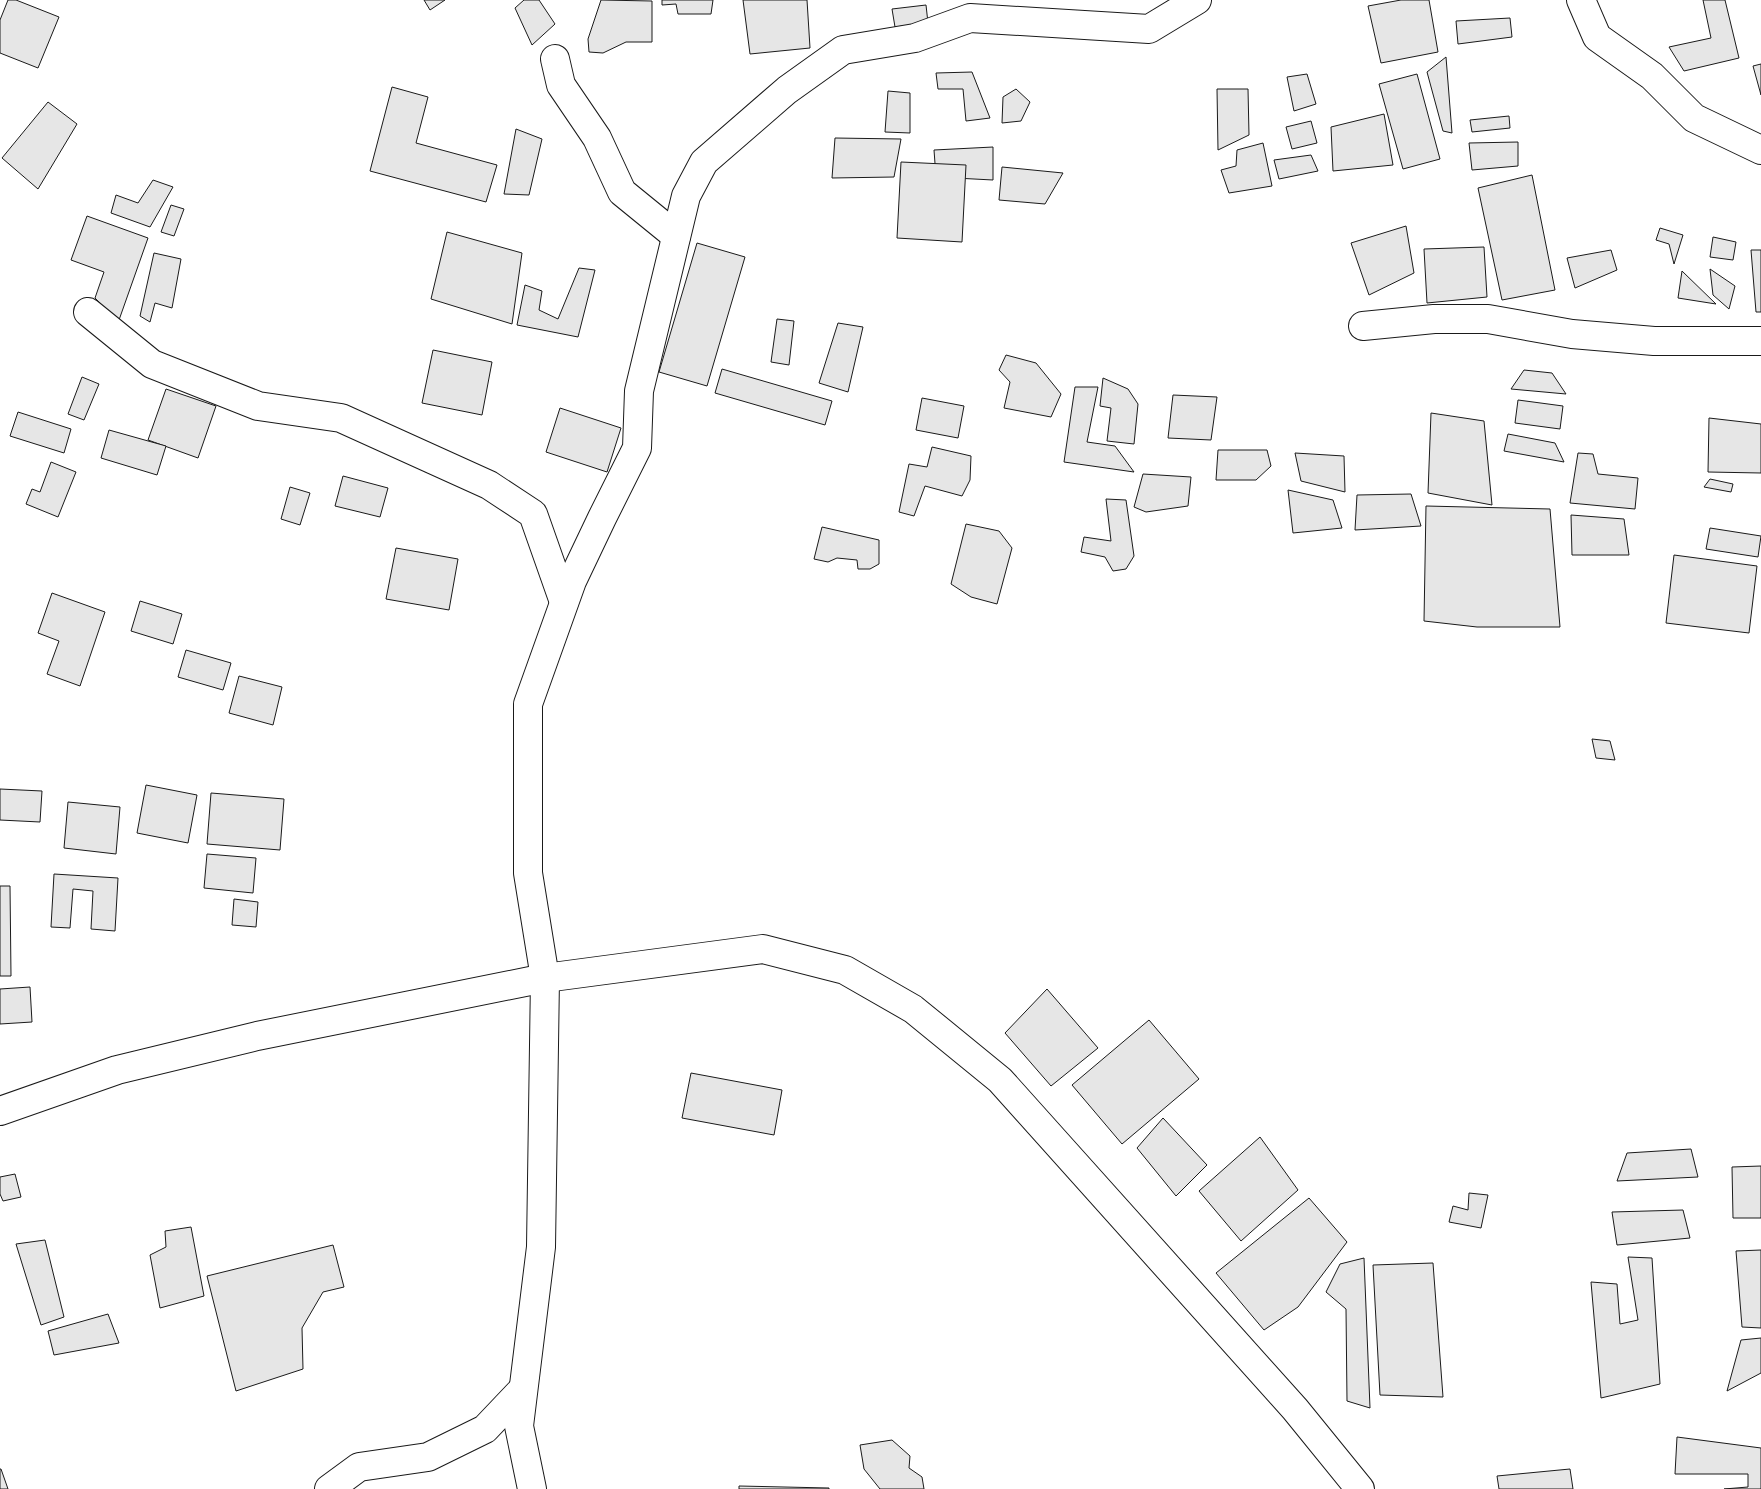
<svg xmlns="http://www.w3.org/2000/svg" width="1761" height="1489" font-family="'Golos Text',sans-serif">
	<rect width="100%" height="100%" fill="#fff"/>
	<g fill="#e6e6e6" stroke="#1a1a1a">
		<polygon points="8,0 16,0 59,17 38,68 0,53 0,20"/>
		<polygon points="424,0 445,0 430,10"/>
		<polygon points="524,0 539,0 555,24 532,45 515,8"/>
		<polygon points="601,0 652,1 652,42 626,42 603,53 589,52 588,39"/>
		<polygon points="662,0 713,0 711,14 678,14 676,4 662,5"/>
		<polygon points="743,0 807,0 810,48 750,54"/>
		<polygon points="1401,0 1429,0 1438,52 1381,63 1368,6"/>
		<polygon points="1703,0 1725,0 1739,58 1684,71 1669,47 1711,38"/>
		<polygon points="926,5 928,23 895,27 892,9"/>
		<polygon points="1510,18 1512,37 1458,44 1456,21"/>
		<polygon points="1446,57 1452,133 1443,131 1427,72"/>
		<polygon points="1761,64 1761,95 1753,66"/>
		<polygon points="972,72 990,118 966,121 963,89 938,89 936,73"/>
		<polygon points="1307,74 1316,104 1294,111 1287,77"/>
		<polygon points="1417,74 1440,159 1403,169 1379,84"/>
		<polygon points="392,87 428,97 416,143 497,165 486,202 370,171"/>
		<polygon points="1016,89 1030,102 1021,121 1002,123 1003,97"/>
		<polygon points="1217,89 1248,89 1249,135 1218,150"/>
		<polygon points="888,91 910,93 910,133 885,132"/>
		<polygon points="48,102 77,124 38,189 2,158"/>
		<polygon points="1384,114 1393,165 1333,171 1331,127"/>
		<polygon points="1509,116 1510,128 1472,132 1470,120"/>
		<polygon points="1311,121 1317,143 1292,149 1286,127"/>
		<polygon points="516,129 542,139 529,195 504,194"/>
		<polygon points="835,138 901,139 894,177 832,178"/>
		<polygon points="1518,142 1518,166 1472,170 1469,143"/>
		<polygon points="1263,143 1272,186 1229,193 1221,170 1236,166 1237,150"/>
		<polygon points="993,147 993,180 936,177 934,150"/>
		<polygon points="1311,155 1318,171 1279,179 1274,160"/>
		<polygon points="901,162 966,165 962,242 897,238"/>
		<polygon points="1002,167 1063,173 1045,204 999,200"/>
		<polygon points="1532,175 1555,290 1502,300 1478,188"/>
		<polygon points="153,180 173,187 150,227 111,213 116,195 138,203"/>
		<polygon points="171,205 184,209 174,236 161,232"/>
		<polygon points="87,216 148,238 119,320 97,312 103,306 95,298 104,272 71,260"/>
		<polygon points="1406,226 1414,273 1369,295 1351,243"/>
		<polygon points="1660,228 1683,235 1674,264 1669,244 1656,240"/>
		<polygon points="447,232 522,253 512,324 431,299"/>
		<polygon points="1713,237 1736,242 1733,260 1710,257"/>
		<polygon points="697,243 745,257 707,386 659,372"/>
		<polygon points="1484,247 1487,297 1427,303 1424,249"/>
		<polygon points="1611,250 1617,270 1575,288 1567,258"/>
		<polygon points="1751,250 1761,250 1761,312 1756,312"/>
		<polygon points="154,253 181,259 172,308 155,303 150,322 140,316"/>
		<polygon points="579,268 595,270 578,337 517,325 525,285 542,291 539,310 558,319"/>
		<polygon points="1710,269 1735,286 1729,309 1713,295"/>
		<polygon points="1682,271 1716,304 1678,298"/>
		<polygon points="777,319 794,321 789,365 771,362"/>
		<polygon points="838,323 863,327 848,392 819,383"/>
		<polygon points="433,350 492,362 482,415 422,403"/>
		<polygon points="1006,355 1036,363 1061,394 1051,417 1004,408 1010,382 999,370"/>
		<polygon points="722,369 832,401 825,425 715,393"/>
		<polygon points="1524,370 1552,373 1566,394 1511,389"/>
		<polygon points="82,377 99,384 84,420 68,414"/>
		<polygon points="1103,378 1128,389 1138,404 1134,444 1107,441 1111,408 1100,406"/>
		<polygon points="1075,387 1098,387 1087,442 1115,446 1134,472 1064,462"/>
		<polygon points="166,389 216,406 198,458 148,440"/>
		<polygon points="1173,395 1217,397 1211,440 1168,438"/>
		<polygon points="922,398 964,406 958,438 916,430"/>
		<polygon points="1518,400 1563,406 1560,429 1515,423"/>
		<polygon points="560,408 621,428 607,472 546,452"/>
		<polygon points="18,412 71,429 64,453 10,436"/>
		<polygon points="1431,413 1484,421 1492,505 1428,493"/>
		<polygon points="1709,418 1761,424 1761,473 1708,472"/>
		<polygon points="109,430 166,446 157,475 101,458"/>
		<polygon points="1508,434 1555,443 1564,462 1504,451"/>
		<polygon points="932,447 971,456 970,480 962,496 925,486 914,516 899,512 909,464 927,467"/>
		<polygon points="1218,450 1267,450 1271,466 1256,480 1216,480"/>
		<polygon points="1295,453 1344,456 1345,492 1301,481"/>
		<polygon points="1578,453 1593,454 1598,474 1638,478 1635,509 1570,503"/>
		<polygon points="51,462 76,472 58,517 26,504 32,489 40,492"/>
		<polygon points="1143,474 1191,477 1188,506 1146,512 1134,507"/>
		<polygon points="343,476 388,488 380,517 335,506"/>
		<polygon points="1710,479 1733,484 1731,492 1704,487"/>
		<polygon points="290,487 310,493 300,525 281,519"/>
		<polygon points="1288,490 1333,500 1342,528 1293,533"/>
		<polygon points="1411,494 1421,526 1355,530 1357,495"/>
		<polygon points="1106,499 1126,500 1134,556 1126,569 1113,571 1105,557 1081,552 1084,537 1111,541"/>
		<polygon points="1426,506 1550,509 1560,627 1477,627 1424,621"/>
		<polygon points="1571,515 1624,519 1629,555 1572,555"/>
		<polygon points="966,524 999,531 1012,548 997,604 971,597 951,584"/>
		<polygon points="822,527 879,540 879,564 870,569 858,569 857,560 837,558 828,562 814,559"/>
		<polygon points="1710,528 1761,536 1758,557 1706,549"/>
		<polygon points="396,548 458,559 449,610 386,599"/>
		<polygon points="1674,555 1757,566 1749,633 1666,623"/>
		<polygon points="52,593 105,612 80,686 47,674 59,641 38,633"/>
		<polygon points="140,601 182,614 173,644 131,631"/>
		<polygon points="186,650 231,663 223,690 178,677"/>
		<polygon points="239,676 282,687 273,725 229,713"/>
		<polygon points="1592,739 1610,741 1615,760 1596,758"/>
		<polygon points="146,785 197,795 188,843 137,833"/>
		<polygon points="0,789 42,791 40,822 0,820"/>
		<polygon points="211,793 284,799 280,850 207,844"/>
		<polygon points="68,802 120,807 116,854 64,848"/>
		<polygon points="207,854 256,858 253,893 204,888"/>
		<polygon points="54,874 118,878 115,931 91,929 93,891 73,889 70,928 51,927"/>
		<polygon points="0,886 10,886 11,976 0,976"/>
		<polygon points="234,899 258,902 256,927 232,925"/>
		<polygon points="30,987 32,1022 0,1024 0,989"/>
		<polygon points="1047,989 1098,1048 1051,1086 1005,1033"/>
		<polygon points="1149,1020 1199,1079 1122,1144 1072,1085"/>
		<polygon points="691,1073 782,1090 774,1135 682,1118"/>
		<polygon points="1163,1118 1207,1165 1176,1196 1137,1148"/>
		<polygon points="1260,1137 1298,1190 1241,1241 1199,1191"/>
		<polygon points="1691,1149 1698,1177 1617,1181 1627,1153"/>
		<polygon points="1761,1166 1761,1218 1733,1218 1732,1167"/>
		<polygon points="15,1174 21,1197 3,1201 0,1194 0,1177"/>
		<polygon points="1469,1193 1488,1195 1481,1228 1449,1222 1453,1206 1468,1210"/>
		<polygon points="1309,1198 1347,1242 1298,1307 1264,1330 1216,1273"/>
		<polygon points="1683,1210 1690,1238 1617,1245 1612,1212"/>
		<polygon points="191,1227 204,1296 160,1308 150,1255 166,1247 165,1231"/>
		<polygon points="45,1240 64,1317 41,1325 16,1244"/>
		<polygon points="333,1245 344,1287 323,1292 302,1328 303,1369 236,1391 207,1276"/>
		<polygon points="1761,1250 1761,1328 1742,1327 1736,1251"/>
		<polygon points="1628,1257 1652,1258 1660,1384 1601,1398 1591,1282 1617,1284 1620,1324 1638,1320"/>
		<polygon points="1364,1258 1370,1408 1347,1401 1346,1309 1326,1292 1340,1264"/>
		<polygon points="1433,1263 1443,1397 1380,1395 1373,1265"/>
		<polygon points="108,1314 119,1343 54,1355 48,1331"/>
		<polygon points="1761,1338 1761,1373 1727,1391 1741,1340"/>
		<polygon points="1677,1437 1761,1448 1761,1489 1724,1489 1748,1487 1748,1474 1675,1474"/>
		<polygon points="892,1440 910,1456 909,1468 922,1477 924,1489 880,1489 864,1469 860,1445"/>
		<polygon points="0,1469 1,1469 8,1489 0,1489"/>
		<polygon points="1570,1469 1573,1489 1499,1489 1497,1476"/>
		<polygon points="739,1486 829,1488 829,1489 739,1489"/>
	</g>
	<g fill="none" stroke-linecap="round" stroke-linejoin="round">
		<defs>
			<g id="minor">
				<polyline points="1581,0 1597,37 1652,76 1694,118 1761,150"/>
				<polyline points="555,59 561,85 597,138 622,192 676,236"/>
				<polyline points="88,312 152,364 258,406 341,418 489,485 533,514 564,602"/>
				<polyline points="1363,326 1434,319 1488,319 1572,334 1654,341 1761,341"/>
				<polyline points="0,1111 117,1070 257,1036 545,978 763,949 845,970 913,1009 1000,1080 1295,1409 1360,1489"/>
				<polyline points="329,1489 359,1467 428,1457 485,1429 523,1389"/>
				<polyline points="532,1489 519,1426 541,1247 545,978 528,873 528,704 572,581 602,518 637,448 639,391 686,196 704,162 787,90 843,50 915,38 970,18 1149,29 1197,0"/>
			</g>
		</defs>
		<use href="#minor" stroke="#1a1a1a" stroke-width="30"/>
		<use href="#minor" stroke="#fff" stroke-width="28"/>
	</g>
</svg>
